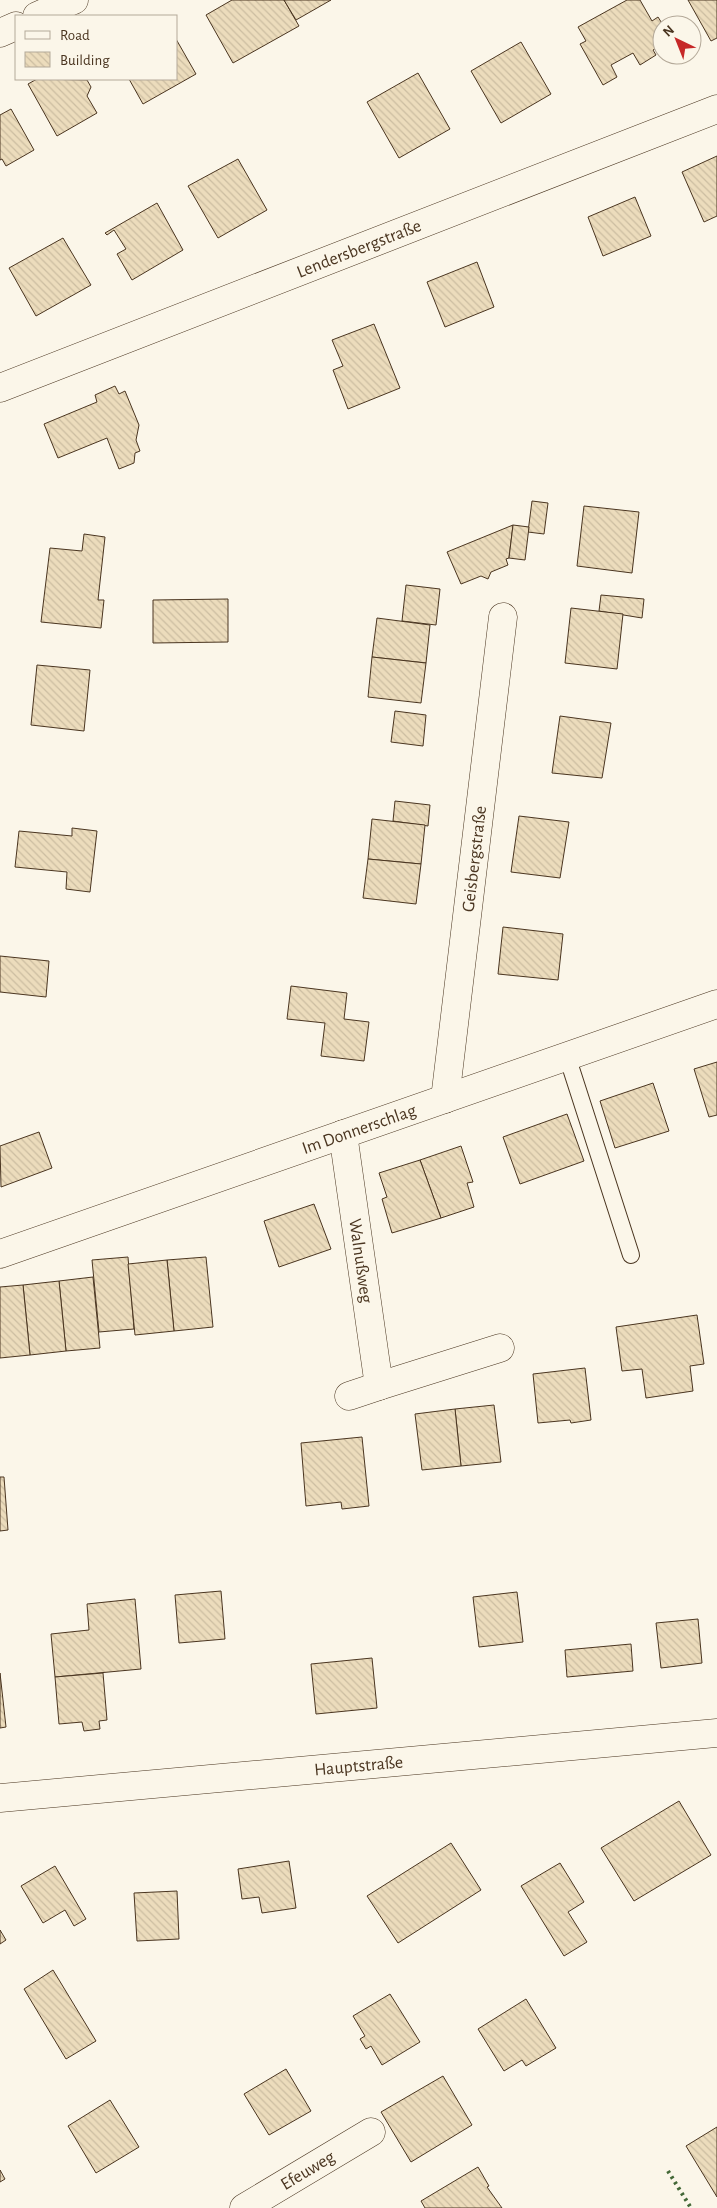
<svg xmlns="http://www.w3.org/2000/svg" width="717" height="2208" font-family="'Alegreya Sans',sans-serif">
	<defs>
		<pattern id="building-back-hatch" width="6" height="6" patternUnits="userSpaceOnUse" patternTransform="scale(1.25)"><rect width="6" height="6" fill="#ecdcbc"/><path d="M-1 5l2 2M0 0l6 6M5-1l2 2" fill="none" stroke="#ccbda1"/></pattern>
	</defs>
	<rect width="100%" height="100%" fill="#fbf6e9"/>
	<g fill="url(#building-back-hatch)" stroke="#4a3520">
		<polygon points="232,0 284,0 299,26 233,63 206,15"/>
		<polygon points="284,0 331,0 296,20"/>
		<polygon points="627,0 640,0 652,21 658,17 663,25 662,45 653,50 656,55 640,65 633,53 611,65 617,77 603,85 580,44 586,41 578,27"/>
		<polygon points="688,0 717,0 717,38 711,41"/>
		<polygon points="176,39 196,74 143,104 129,79 176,79"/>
		<polygon points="521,42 551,94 501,123 471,71"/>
		<polygon points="418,73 450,129 399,158 367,102"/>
		<polygon points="37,79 87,80 91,87 87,96 97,113 57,136 28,84"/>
		<polygon points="11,109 34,150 6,166 2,159 0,160 0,115"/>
		<polygon points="717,156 717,216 704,222 682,172"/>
		<polygon points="238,159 267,210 218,238 188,186"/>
		<polygon points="635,197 651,236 603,256 588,217"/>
		<polygon points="157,203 183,250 132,280 117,254 126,249 114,230 107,235 105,233"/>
		<polygon points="63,238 91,285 36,316 9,268"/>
		<polygon points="477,262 494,307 445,327 427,282"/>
		<polygon points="374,324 400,388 348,409 333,370 343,366 332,340"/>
		<polygon points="115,386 119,394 125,391 139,425 136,440 140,451 135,453 134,463 119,469 107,438 58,458 44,424 97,402 95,395"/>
		<polygon points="532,501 548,503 544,534 528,532"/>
		<polygon points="584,506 639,512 632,573 577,566"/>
		<polygon points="513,525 509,558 506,559 508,565 491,572 488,579 481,576 461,584 447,552"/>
		<polygon points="513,525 529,527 525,560 509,558"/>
		<polygon points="84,534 105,537 98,600 104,600 101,628 41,622 50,548 82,551"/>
		<polygon points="406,585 440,589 436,625 402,621"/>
		<polygon points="601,595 644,599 642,618 599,611"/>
		<polygon points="228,599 228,642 153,643 153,600"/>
		<polygon points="571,608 623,614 617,669 565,663"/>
		<polygon points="377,618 430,625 426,663 372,657"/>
		<polygon points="372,657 426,663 421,703 368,697"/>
		<polygon points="37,665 90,670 84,731 31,725"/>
		<polygon points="395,711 426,715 423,746 391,742"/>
		<polygon points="560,716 611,723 602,778 552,773"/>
		<polygon points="395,801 430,805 428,826 393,821"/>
		<polygon points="519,816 569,822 560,878 511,872"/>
		<polygon points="372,819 425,825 421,864 368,859"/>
		<polygon points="72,828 97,831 90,892 66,889 67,872 15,867 19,831 72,836"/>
		<polygon points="368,859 421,864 416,904 363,898"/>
		<polygon points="503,927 563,934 558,980 498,974"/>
		<polygon points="0,956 49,961 46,997 0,992"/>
		<polygon points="291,986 347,993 344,1019 369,1022 364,1061 321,1056 325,1023 287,1019"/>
		<polygon points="717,1062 717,1115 709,1117 694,1069"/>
		<polygon points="653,1083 669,1131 615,1148 600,1101"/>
		<polygon points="567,1114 584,1161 520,1184 503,1137"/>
		<polygon points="39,1132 52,1168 1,1187 0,1146"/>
		<polygon points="461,1146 473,1182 467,1183 474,1207 441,1218 420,1160"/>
		<polygon points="420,1160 441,1218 392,1233 382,1199 387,1197 379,1173"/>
		<polygon points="314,1204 331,1249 279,1267 264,1221"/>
		<polygon points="128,1257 134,1329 99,1332 92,1260"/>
		<polygon points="206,1257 213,1327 174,1331 167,1260"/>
		<polygon points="167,1260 174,1331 135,1335 128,1264"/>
		<polygon points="93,1277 100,1348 66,1351 59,1281"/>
		<polygon points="59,1281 66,1351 30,1355 23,1285"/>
		<polygon points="23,1285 30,1355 0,1358 0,1287"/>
		<polygon points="697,1315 704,1364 690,1366 693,1391 646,1398 642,1369 622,1371 616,1327"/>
		<polygon points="585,1368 591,1420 571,1423 570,1420 538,1423 533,1374"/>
		<polygon points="494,1405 501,1462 461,1466 455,1409"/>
		<polygon points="455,1409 461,1466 422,1470 415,1414"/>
		<polygon points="362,1437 369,1506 342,1509 341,1502 306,1506 301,1443"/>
		<polygon points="0,1477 4,1477 8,1530 0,1531"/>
		<polygon points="221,1591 225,1639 179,1643 175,1595"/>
		<polygon points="517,1592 523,1642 479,1647 473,1597"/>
		<polygon points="135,1599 141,1669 55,1677 51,1634 89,1630 87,1604"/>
		<polygon points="698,1619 702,1663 661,1668 656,1623"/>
		<polygon points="631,1644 633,1671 567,1677 565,1650"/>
		<polygon points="372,1658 377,1708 316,1714 311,1664"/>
		<polygon points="0,1673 6,1727 0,1728"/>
		<polygon points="103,1673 107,1720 99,1721 100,1729 84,1731 82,1722 59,1724 55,1677"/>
		<polygon points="679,1801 711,1855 634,1901 601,1848"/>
		<polygon points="451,1843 481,1890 398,1943 367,1896"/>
		<polygon points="289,1861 296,1908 262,1913 259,1897 242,1899 238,1869"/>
		<polygon points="560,1863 584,1902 568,1912 587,1942 564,1956 521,1886"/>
		<polygon points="55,1866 86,1919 74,1926 65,1910 43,1923 21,1886"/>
		<polygon points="177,1891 179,1939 137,1941 134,1893"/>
		<polygon points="0,1930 6,1940 0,1944"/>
		<polygon points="53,1970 96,2041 66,2059 24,1989"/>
		<polygon points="390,1994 420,2042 382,2065 371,2046 366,2049 360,2039 365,2036 353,2016"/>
		<polygon points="526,1999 556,2048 526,2066 522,2060 504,2071 478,2029"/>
		<polygon points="286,2069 311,2111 269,2135 244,2094"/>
		<polygon points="443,2076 472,2125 411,2162 381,2112"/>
		<polygon points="110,2100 139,2147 96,2173 68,2126"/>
		<polygon points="717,2127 717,2197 686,2146"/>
		<polygon points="478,2167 489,2186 487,2187 502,2208 425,2208 421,2201"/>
		<polygon points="0,2170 5,2179 0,2182"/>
	</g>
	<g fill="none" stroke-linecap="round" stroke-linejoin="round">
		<defs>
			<polyline id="service" points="567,1056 631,1255"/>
			<g id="minor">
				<polyline points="37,16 74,0"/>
				<polyline points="0,33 16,26"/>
				<path id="s1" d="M0 388 717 109"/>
				<path id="s2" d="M445 1099 503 617"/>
				<path id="s3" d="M343 1134 379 1386 500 1348"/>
				<path id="s4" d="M0 1254 717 1004"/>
				<polyline points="349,1396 379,1386"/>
				<path id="s5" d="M244 2208 371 2132"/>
			</g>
			<g id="tertiary">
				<path id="s6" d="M0 1798 717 1733"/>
			</g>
		</defs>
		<use href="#service" stroke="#4a3520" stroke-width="18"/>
		<use href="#minor" stroke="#4a3520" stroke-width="29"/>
		<use href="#tertiary" stroke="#4a3520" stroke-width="29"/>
		<use href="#service" stroke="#fbf6e9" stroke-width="16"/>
		<use href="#minor" stroke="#fbf6e9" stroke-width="28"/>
		<use href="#tertiary" stroke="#fbf6e9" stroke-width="28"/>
		<polyline stroke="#436837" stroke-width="4" stroke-dasharray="2.5 4" stroke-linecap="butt" points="668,2171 691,2208"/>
	</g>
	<g text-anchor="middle" stroke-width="4" stroke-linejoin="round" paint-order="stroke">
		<g font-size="18" fill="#4a3520" stroke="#fbf6e9">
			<text dy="6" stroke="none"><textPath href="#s1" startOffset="385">Lendersbergstraße</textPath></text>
			<text dy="6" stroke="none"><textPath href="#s2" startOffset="242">Geisbergstraße</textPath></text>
			<text dy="6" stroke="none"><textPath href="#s4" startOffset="380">Im Donnerschlag</textPath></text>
			<text dy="6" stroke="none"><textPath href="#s3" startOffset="128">Walnußweg</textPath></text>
			<text dy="6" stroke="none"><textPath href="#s6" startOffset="360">Hauptstraße</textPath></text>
			<text dy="6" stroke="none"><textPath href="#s5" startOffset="74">Efeuweg</textPath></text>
		</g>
	</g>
	<rect x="15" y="15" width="162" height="65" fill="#fbf6e9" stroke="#b4a999"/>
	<rect x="25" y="31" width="25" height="8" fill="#fbf6e9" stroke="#b4a999"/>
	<text x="60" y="40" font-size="15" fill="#4a3520">Road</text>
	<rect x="25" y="52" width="25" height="15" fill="url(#building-back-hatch)" stroke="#b4a999"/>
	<text x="60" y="65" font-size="15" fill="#4a3520">Building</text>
	<g transform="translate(677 40) rotate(317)"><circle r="24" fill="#fbf6e9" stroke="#b4a999"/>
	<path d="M0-4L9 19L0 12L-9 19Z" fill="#c62828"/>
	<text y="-8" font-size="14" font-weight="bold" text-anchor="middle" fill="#4a3520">N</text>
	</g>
</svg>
